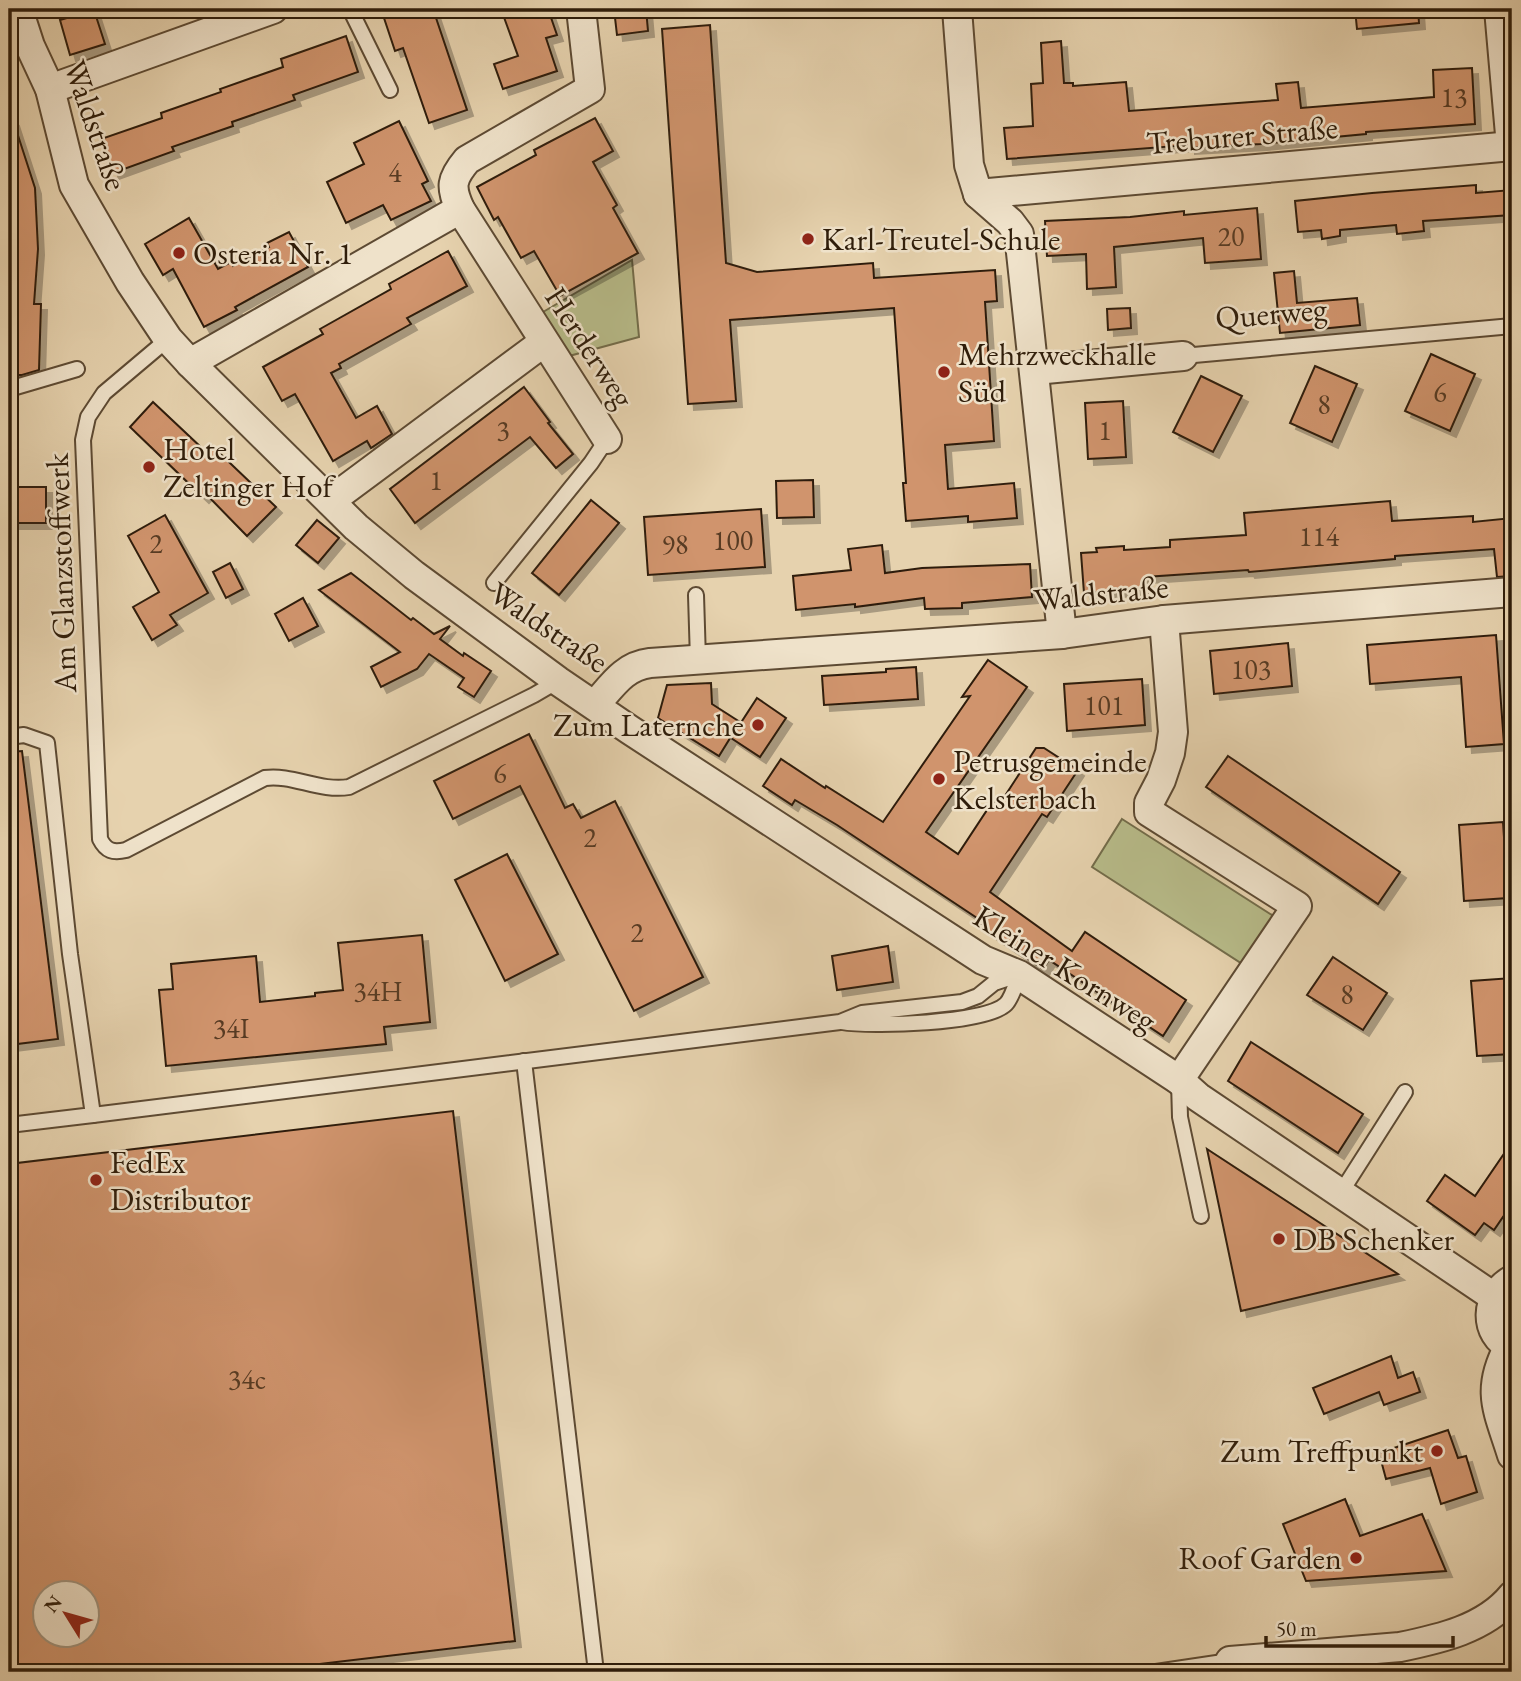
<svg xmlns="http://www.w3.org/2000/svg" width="1521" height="1681" font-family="'EB Garamond',serif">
	<defs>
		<filter id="shadow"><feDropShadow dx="6" dy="6" stdDeviation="0" flood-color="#0004"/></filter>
	</defs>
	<rect width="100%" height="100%" fill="#e6d2ae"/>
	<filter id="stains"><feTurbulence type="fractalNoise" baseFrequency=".00286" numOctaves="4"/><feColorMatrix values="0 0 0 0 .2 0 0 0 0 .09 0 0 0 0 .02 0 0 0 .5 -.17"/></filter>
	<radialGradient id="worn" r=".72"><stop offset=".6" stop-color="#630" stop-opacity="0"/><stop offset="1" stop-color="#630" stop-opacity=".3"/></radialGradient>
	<g fill="#b7bb89" stroke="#736c4a" stroke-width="2">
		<polygon points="632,260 639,337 569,356 543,312"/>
		<polygon points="1122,819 1275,917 1244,965 1092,867"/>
	</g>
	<g fill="#d0946d" stroke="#2f1d0a" stroke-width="2" fill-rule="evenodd" filter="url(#shadow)">
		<polygon points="381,9 433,9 467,110 429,123 403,48 395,51"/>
		<polygon points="501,9 548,9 557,35 546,38 557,71 503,89 494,64 518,56"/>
		<polygon points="614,9 646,9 648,31 617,35"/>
		<polygon points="1355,9 1418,9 1419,23 1357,29"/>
		<polygon points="94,10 105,44 70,55 60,20"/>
		<polygon points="710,25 726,263 757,272 873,263 874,278 995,270 997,301 985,302 994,441 945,445 948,489 1014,483 1017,518 968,522 968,516 906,521 903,483 906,483 894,308 730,320 736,401 688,404 662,29"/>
		<polygon points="346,36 358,72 293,95 295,100 232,122 233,126 172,147 174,151 113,173 101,139 162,118 161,113 221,92 220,89 283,67 281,59"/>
		<polygon points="1061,41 1064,83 1073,83 1073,86 1126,82 1129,111 1278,100 1276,84 1298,82 1301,108 1434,97 1433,70 1472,68 1475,124 1366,132 1366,134 1261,144 1189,148 1189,145 1007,159 1004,128 1033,126 1031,84 1043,83 1041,43"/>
		<polygon points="595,118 613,151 593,162 617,205 613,208 638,253 560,296 534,251 521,258 498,217 494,220 477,187 536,155 534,150"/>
		<polygon points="13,120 35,188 38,249 34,304 41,304 39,370 22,375 9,375 9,121"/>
		<polygon points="399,121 428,181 422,184 431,201 391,220 383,205 346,223 327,182 364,164 354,143"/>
		<polygon points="1476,185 1476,193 1512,190 1512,215 1423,221 1424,231 1397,234 1396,225 1340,230 1340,236 1322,239 1321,230 1298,232 1295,201 1372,193"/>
		<polygon points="1257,208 1261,259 1205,263 1203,238 1114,247 1116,287 1087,289 1086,254 1047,256 1045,221 1130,217 1184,211 1184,215"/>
		<polygon points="189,218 218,269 231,262 233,266 269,247 267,243 289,232 308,267 235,307 237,310 204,327 173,269 163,275 145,244"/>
		<polygon points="448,251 467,286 407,318 411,324 339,364 341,368 331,373 356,418 377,406 392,434 371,448 367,441 333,461 295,394 282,401 263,367 323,334 320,329 391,289 389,284"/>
		<polygon points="1294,271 1297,303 1357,298 1360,325 1280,333 1274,273"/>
		<polygon points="1130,308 1131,328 1108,330 1107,309"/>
		<polygon points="1431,354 1475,374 1450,431 1405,411"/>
		<polygon points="1315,366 1357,384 1332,442 1290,423"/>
		<polygon points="1201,376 1242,396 1213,452 1173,432"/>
		<polygon points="524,387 550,422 548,423 573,454 556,468 530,437 415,523 390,489"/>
		<polygon points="1123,401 1126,457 1088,459 1085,403"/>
		<polygon points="153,402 204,450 210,444 276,507 247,536 206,494 203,497 130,427"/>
		<polygon points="813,480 814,517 777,518 776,481"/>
		<rect x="9" y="487" width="37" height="36"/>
		<polygon points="591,500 619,523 559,595 532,573"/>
		<polygon points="1390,501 1392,521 1473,516 1473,522 1512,518 1512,576 1497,577 1494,549 1395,556 1395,559 1249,572 1248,570 1145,577 1146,589 1084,593 1081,553 1097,552 1096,548 1124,546 1124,550 1170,547 1170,540 1246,535 1244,513"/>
		<polygon points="761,509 765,567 648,575 644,517"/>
		<polygon points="165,515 208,593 170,615 177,625 152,640 133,607 159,592 128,536"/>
		<polygon points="317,520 339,538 318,563 296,545"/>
		<polygon points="882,545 885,573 922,568 1030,564 1032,597 962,603 962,608 925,609 924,598 855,607 855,604 796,610 793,576 851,570 848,549"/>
		<polygon points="230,563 243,589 226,598 213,572"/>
		<polygon points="351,573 411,620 413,618 434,634 450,626 440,639 463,656 464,653 491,671 474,697 458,687 464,678 429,654 417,669 381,687 371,667 400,652 319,590"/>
		<polygon points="303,598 318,626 289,641 275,614"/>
		<polygon points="1496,635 1504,744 1466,747 1461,677 1370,684 1367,645"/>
		<polygon points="1288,643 1292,686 1214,694 1210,651"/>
		<polygon points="988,660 1027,687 926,832 958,854 993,801 999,805 1036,748 1044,748 1078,770 1047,817 1042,814 990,892 1072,951 1085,932 1186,1000 1163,1036 1049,960 1043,969 980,926 983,922 837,825 795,800 792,805 763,786 781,759 825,788 826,786 883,822 970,696 962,697"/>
		<polygon points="916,667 918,699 824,705 822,676 886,672 886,669"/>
		<polygon points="1142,679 1145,725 1067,731 1064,684"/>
		<polygon points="711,683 712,704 740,722 719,756 658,718 667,685"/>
		<polygon points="757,698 786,718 760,757 731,738"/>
		<polygon points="529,734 565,808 573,804 581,818 615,801 703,977 634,1011 520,786 453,819 434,781"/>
		<polygon points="22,751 58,1039 9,1045 9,752"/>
		<polygon points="1228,756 1400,872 1378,904 1206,787"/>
		<polygon points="1503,822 1508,898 1464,901 1459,825"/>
		<polygon points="507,854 558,954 505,981 455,880"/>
		<polygon points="422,935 430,1022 384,1027 386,1044 166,1066 159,990 173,989 171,964 256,956 260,1002 315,996 315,993 343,990 338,943"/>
		<polygon points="888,946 893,982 837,990 832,956"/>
		<polygon points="1333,957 1387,993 1363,1030 1307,995"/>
		<polygon points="1512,978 1512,1054 1477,1056 1471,981"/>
		<polygon points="1251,1042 1363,1114 1338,1153 1228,1081"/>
		<path d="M453 1111 515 1641 252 1672H9V1164ZM46 1593H88V1635H46Z"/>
		<polygon points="1512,1142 1512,1223 1503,1217 1494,1230 1484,1223 1475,1235 1427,1201 1445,1175 1475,1196"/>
		<polygon points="1207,1149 1398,1274 1241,1311"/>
		<polygon points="1391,1356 1398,1378 1413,1372 1420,1392 1384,1405 1379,1392 1324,1414 1313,1388"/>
		<polygon points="1448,1430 1458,1458 1466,1456 1477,1492 1441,1504 1430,1468 1386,1479 1379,1453"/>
		<polygon points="1345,1499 1360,1536 1422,1514 1446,1571 1306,1581 1283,1524"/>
	</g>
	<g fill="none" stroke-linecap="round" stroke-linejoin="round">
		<defs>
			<g id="lane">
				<polyline points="350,9 390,90"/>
				<path d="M168 339 104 393 88 417 83 440 100 839C106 851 113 853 126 850L265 778C292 774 320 792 349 787L534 695 558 681"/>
				<polyline points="1183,356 1512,326"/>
				<polyline points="9,389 77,369"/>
				<polyline points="494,583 591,463 607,439"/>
				<polyline points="696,595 698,660"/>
				<polyline points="9,737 24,735 47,743 70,954 93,1115 9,1125"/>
				<path d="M842 1022C870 1027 986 1024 1006 1004 1012 998 1016 983 1019 975"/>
				<polyline points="524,1061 596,1672"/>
				<polyline points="1179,1082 1180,1117 1201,1216"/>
				<polyline points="93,1115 840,1022 862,1013 962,1002 978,996 994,983 1015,976"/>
				<polyline points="1340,1194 1405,1092"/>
				<polyline points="1156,1672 1230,1661"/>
			</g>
			<g id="street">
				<polyline points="18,9 30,46 50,89 74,185 130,282 168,339 190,363 356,527 414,575 558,681 630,730 983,960 1019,975 1179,1080 1198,1097 1494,1297"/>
				<path d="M581 9 590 89 467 160C451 179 450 187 460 209L607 439"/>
				<polyline points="957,9 969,165 978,194 1010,222 1019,234 1062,634"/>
				<polyline points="1499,9 1511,146"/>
				<polyline points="50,89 273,9"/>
				<polyline points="978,194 1512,146"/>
				<polyline points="190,363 460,209"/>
				<polyline points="1035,370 1183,356"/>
				<polyline points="330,501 544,342"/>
				<polyline points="1164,620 1173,732 1170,753 1161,780 1149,803 1149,812 1297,906 1179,1080"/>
				<path d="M595 705C612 686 624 666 650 663L1062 634 1164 620 1512 592"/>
				<path d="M1512 1280C1485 1295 1482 1334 1512 1348"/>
				<path d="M1509 1346C1485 1391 1498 1410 1512 1455"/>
				<path d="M1230 1661 1400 1647C1439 1639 1485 1629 1512 1596"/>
			</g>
		</defs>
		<use href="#lane" stroke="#5d4a33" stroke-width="18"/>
		<use href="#street" stroke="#5d4a33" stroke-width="32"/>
		<use href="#lane" stroke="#efe2ca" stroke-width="14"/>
		<use href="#street" stroke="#efe2ca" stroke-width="28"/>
	</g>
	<g fill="#8f2418" stroke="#efe2ca" stroke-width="2.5">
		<circle cx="808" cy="239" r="7"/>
		<circle cx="179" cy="253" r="7"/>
		<circle cx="944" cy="372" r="7"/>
		<circle cx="149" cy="467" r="7"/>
		<circle cx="758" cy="725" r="7"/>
		<circle cx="939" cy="779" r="7"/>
		<circle cx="96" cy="1180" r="7"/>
		<circle cx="1279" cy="1239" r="7"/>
		<circle cx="1437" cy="1451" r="7"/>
		<circle cx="1356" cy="1558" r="7"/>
	</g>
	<g text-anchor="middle" stroke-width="5" stroke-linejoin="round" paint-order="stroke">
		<g font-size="28" fill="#573b23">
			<text x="1454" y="107">13</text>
			<text x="395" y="182">4</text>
			<text x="1231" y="246">20</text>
			<text x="1440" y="402">6</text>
			<text x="1324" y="414">8</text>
			<text x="503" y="440">3</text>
			<text x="1105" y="440">1</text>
			<text x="436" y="490">1</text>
			<text x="1319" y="546">114</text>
			<text x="733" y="550">100</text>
			<text x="156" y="553">2</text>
			<text x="675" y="554">98</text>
			<text x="1251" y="679">103</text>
			<text x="1104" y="715">101</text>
			<text x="500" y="783">6</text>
			<text x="590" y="847">2</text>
			<text x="637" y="942">2</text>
			<text x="378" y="1001">34H</text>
			<text x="1347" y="1004">8</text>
			<text x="231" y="1038">34I</text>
			<text x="247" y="1389">34c</text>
		</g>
		<g font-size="32" fill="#2f1d0a" stroke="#efe2ca">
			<text transform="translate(96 125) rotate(71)" y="11">Waldstraße</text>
			<text transform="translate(1242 135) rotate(-5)" y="11">Treburer Straße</text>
			<text transform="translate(1271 313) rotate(-5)" y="11">Querweg</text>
			<text transform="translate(590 347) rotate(57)" y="11">Herderweg</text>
			<text transform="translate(61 573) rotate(-92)" y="11">Am Glanzstoffwerk</text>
			<text transform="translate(1101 593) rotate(-6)" y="11">Waldstraße</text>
			<text transform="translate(549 627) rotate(34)" y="11">Waldstraße</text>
			<text transform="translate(1065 968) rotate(32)" y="11">Kleiner Kornweg</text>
		</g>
		<g font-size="32" fill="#2f1d0a" stroke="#efe2ca" text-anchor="start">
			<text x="822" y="250">Karl-Treutel-Schule</text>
			<text x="193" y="264">Osteria Nr. 1</text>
			<text x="958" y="365">Mehrzweckhalle<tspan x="958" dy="37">Süd</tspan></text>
			<text x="163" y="460">Hotel<tspan x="163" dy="37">Zeltinger Hof</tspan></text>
			<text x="744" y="736" text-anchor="end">Zum Laternche</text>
			<text x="953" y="772">Petrusgemeinde<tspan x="953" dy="37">Kelsterbach</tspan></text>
			<text x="110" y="1173">FedEx<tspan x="110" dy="37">Distributor</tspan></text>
			<text x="1293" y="1250">DB Schenker</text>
			<text x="1423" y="1462" text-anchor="end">Zum Treffpunkt</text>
			<text x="1342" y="1569" text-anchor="end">Roof Garden</text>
		</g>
	</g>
	<rect width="1521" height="1681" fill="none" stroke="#e6d2ae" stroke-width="35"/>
	<rect x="10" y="10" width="1500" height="1660" fill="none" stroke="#2f1d0a" stroke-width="3.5"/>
	<rect x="18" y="18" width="1486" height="1646" fill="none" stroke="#2f1d0a" stroke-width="2"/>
	<g transform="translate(66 1614) rotate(307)"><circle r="33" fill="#efe2ca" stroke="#a2937d" stroke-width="2"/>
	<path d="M0-5L12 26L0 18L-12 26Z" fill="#8f2418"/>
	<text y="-10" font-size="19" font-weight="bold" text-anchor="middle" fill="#2f1d0a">N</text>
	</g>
	<path d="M1266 1636v10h187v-10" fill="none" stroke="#2f1d0a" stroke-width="3.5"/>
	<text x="1276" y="1636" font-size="21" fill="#2f1d0a" stroke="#efe2ca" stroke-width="5" paint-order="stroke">50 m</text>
	<rect width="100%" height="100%" filter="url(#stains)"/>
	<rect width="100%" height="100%" fill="url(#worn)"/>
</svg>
